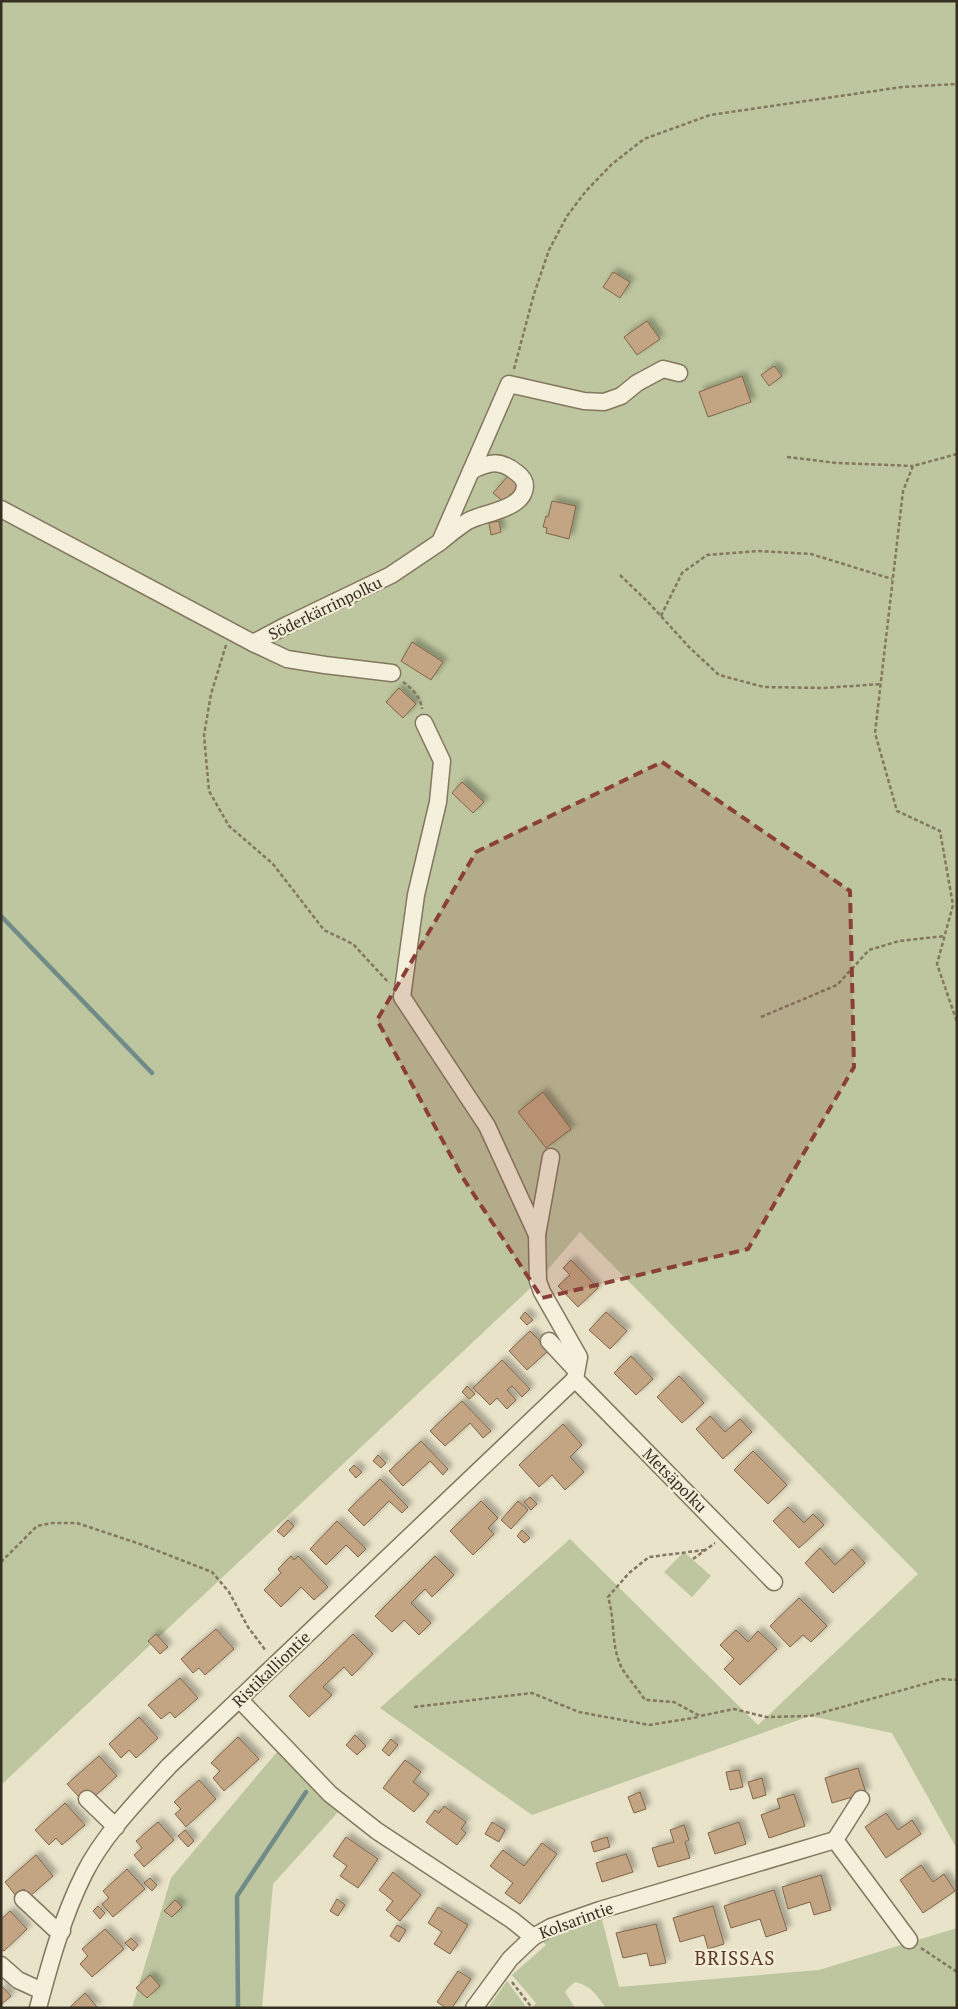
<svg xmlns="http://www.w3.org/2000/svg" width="958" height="2009" font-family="'PT Serif',serif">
	<defs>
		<filter id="shadow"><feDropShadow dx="4.5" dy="-4.5" stdDeviation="2.5" flood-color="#0004"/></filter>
	</defs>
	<rect width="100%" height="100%" fill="#e9e3c9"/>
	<g fill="#bdc69e">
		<polygon points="1,1 957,1 957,1849 892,1733 810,1716 532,1815 380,1708 570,1539 758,1725 918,1574 580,1232 538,1281 1,1785"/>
		<polygon points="684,1552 711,1576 692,1597 664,1572"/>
		<polygon points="277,1752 338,1812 273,1884 262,2008 132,2008 171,1878"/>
		<path d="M602 1919 619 1987 819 1970 957 1928V2008H606C596 1995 592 1986 575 1982L568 1988 565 1992 575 2008H532L536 2003 512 1975 546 1945 541 1940 557 1931Z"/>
		<polygon points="507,1981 527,2008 488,2008"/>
	</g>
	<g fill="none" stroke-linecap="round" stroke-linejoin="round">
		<g stroke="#718c88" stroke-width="4.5">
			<polyline points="1,916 152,1073"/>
			<polyline points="238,2008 237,1896 306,1792"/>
		</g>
	</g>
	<g fill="#c3a583" stroke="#806548" filter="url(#shadow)">
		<polygon points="613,272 630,282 620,298 603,287"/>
		<polygon points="647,321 660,339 637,355 624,337"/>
		<polygon points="774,366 782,376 769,386 761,375"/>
		<polygon points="742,376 751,402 708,417 699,392"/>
		<polygon points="509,475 521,485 505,503 493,493"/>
		<polygon points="552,501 576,506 569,539 546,533 547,528 543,527 546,516 548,517"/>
		<polygon points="499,521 501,532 491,535 489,523"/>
		<polygon points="412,642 443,662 431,680 401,661"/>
		<polygon points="399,688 416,704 403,718 386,702"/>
		<polygon points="462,782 484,802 473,813 452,793"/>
		<polygon points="543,1092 571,1129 546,1148 518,1112"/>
		<polygon points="571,1260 598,1288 578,1307 558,1286 570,1275 563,1268"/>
		<polygon points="525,1312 533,1320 527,1325 520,1318"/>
		<polygon points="606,1312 627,1331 610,1349 589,1330"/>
		<polygon points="530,1331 549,1350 527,1370 509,1351"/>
		<polygon points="631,1356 653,1379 636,1395 614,1373"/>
		<polygon points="502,1360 530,1389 522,1397 512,1386 507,1390 516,1400 507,1409 497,1398 490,1405 473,1388"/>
		<polygon points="679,1376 704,1403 682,1423 657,1397"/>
		<polygon points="467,1386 475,1394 469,1399 462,1392"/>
		<polygon points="462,1401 491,1431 483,1438 470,1423 445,1446 430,1431"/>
		<polygon points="710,1416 725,1432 740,1419 752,1432 723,1459 696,1429"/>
		<polygon points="563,1424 582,1445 570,1457 584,1472 565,1490 552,1475 539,1487 519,1465"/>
		<polygon points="421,1441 448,1469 443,1475 430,1461 403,1486 389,1471"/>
		<polygon points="753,1451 787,1485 768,1504 734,1470"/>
		<polygon points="378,1455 386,1463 381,1468 373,1461"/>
		<polygon points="354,1465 362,1472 356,1478 349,1470"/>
		<polygon points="380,1479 408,1507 402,1513 389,1501 364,1526 348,1510"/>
		<polygon points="530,1497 537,1504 531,1510 524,1502"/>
		<polygon points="481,1501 498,1518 488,1528 494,1534 473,1555 450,1531"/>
		<polygon points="518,1501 528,1510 511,1529 501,1520"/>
		<polygon points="788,1507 804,1523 813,1514 824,1525 799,1548 773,1521"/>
		<polygon points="288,1520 294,1526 284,1537 277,1531"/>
		<polygon points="337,1521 366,1549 358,1557 346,1545 326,1565 310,1549"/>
		<polygon points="522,1530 530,1538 524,1543 517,1536"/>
		<polygon points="820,1548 835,1565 852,1549 865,1563 833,1593 805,1563"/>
		<polygon points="291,1556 294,1560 298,1556 328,1587 314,1600 301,1587 281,1607 264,1590 281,1573 278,1569"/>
		<polygon points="435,1556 454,1575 432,1597 425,1589 411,1603 431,1623 419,1635 404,1620 392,1632 375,1616"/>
		<polygon points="799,1598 827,1626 811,1642 803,1635 790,1647 770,1626"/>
		<polygon points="216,1629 234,1649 205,1675 199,1668 193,1673 181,1659"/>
		<polygon points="736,1630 748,1642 758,1631 777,1649 740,1685 724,1669 734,1659 720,1645"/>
		<polygon points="156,1634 168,1647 160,1654 148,1641"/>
		<polygon points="353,1634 373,1654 352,1676 344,1667 323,1687 332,1695 309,1717 289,1696"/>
		<polygon points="180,1678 198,1698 175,1718 170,1712 161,1719 148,1705"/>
		<polygon points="139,1717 158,1738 136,1758 129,1750 121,1758 109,1744"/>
		<polygon points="355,1735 366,1746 357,1755 346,1745"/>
		<polygon points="238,1737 259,1759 224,1791 213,1778 220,1771 211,1763"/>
		<polygon points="391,1739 398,1745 389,1756 382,1750"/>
		<polygon points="99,1756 117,1776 94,1797 88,1790 79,1797 67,1784"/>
		<polygon points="405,1760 421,1772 413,1782 429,1794 414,1812 383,1788"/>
		<polygon points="858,1768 866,1793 832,1803 825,1778"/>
		<polygon points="739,1770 743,1787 730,1790 726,1772"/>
		<polygon points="762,1778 766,1795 753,1799 748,1782"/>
		<polygon points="199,1780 216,1799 186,1827 175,1814 181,1809 174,1802"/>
		<polygon points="640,1792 646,1809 634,1813 628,1797"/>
		<polygon points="794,1794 805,1826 769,1838 761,1815 780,1808 777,1799"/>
		<polygon points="65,1803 85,1825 62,1845 56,1838 49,1845 35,1830"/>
		<polygon points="444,1806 466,1822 461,1829 466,1833 457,1845 426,1822 435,1810 439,1813"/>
		<polygon points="886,1813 898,1830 912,1820 921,1834 886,1858 865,1827"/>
		<polygon points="158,1822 174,1840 144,1867 134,1855 142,1848 136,1841"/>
		<polygon points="492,1822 505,1830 499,1842 485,1834"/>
		<polygon points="739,1822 746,1844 715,1854 708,1833"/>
		<polygon points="684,1825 689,1840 685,1842 690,1858 658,1867 652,1848 674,1842 670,1830"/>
		<polygon points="185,1830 194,1841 188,1847 178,1836"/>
		<polygon points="346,1837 378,1859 358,1888 340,1876 347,1866 333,1856"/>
		<polygon points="607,1837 610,1847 594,1852 591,1842"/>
		<polygon points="542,1843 557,1854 520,1904 505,1893 513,1883 490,1866 503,1850 524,1866"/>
		<polygon points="626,1854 633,1872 602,1882 596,1863"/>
		<polygon points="36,1855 53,1876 30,1896 24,1889 16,1896 5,1882"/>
		<polygon points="921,1865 933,1882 944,1874 955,1891 923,1913 900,1880"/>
		<polygon points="127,1869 145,1889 113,1917 102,1904 109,1898 103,1891"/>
		<polygon points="393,1872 421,1895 400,1921 386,1910 393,1901 379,1890"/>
		<polygon points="821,1875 831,1910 814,1915 810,1902 788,1909 782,1887"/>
		<polygon points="150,1878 157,1885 152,1891 144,1883"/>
		<polygon points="774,1890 787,1930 766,1937 760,1919 731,1928 724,1906"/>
		<polygon points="337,1899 345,1905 338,1916 330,1911"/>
		<polygon points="175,1900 182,1907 172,1917 164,1911"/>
		<polygon points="98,1906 105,1913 100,1919 93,1911"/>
		<polygon points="713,1906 724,1944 708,1949 704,1935 680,1942 673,1918"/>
		<polygon points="438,1907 468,1925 450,1954 434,1944 442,1932 428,1923"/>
		<polygon points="10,1911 27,1929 4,1951 1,1949 1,1919"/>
		<polygon points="656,1924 666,1963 650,1966 647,1953 623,1958 616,1933"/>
		<polygon points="397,1925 406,1930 399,1942 390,1936"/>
		<polygon points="105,1929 124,1949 92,1977 80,1964 88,1956 82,1949"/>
		<polygon points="131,1938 138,1945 133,1951 125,1943"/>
		<polygon points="458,1971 471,1979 452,2008 446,2008 437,2002"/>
		<polygon points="150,1975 160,1986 147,1998 136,1988"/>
		<polygon points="1,1985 11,1996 1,2005"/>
		<polygon points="85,1993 98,2008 69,2008"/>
	</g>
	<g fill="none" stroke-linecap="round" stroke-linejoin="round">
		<defs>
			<g id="minor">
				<polyline points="1,509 253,643 287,625 391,575 440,542 509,384 584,401 604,402 621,396 637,383 663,369 679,373"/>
				<path d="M440 542C449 535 458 527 468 521 484 512 524 510 525 486 525 480 521 476 517 473 500 459 489 462 471 471"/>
				<polyline points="253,643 287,659 325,665 392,673"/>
				<polyline points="424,723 442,761 438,802 416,895 402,997 487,1126 537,1235 538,1281 542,1292 579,1357 575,1379"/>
				<polyline points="537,1235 551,1157"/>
				<polyline points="549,1341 576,1370"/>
				<polyline points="575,1379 774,1582"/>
				<polyline points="239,1699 330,1794 377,1831 512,1920 533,1937 551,1927 600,1910 835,1840 909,1940"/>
				<polyline points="87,1799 116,1827"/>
				<polyline points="835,1840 861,1799"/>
				<polyline points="23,1899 54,1928 62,1931"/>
				<polyline points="1,1965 18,1980 42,1991"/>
				<path d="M38 2008C50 1963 63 1916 84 1874 104 1834 139 1799 169 1766L575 1379"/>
				<polyline points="474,2008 510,1959 533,1937"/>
			</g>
		</defs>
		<use href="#minor" stroke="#847760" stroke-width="19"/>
		<g stroke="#847760" stroke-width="2.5" stroke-dasharray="4 2.5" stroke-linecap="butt">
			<polyline points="514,369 534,294 549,250 567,216 586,191 612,164 644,139 710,115 902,87 957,84"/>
			<polyline points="957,454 913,466 903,491 875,733 897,811 940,831 953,905 937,964 957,1022"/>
			<polyline points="787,457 837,463 913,466"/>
			<polyline points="620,575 649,603 689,647 719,675 764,687 823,688 881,684"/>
			<polyline points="661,616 682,573 707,555 758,551 811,554 892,579"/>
			<polyline points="226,645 211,694 204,735 209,791 229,826 273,864 324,930 353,944 389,983"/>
			<path d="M403 682C412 688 421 698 422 709"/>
			<polyline points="761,1017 837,985 869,950 899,941 945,936"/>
			<path d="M705 1550 649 1557 629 1573 608 1597C615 1619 611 1643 620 1664 623 1673 639 1690 645 1700L674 1702 700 1716 734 1709 766 1717 810 1716 942 1679 957 1680"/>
			<polyline points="693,1559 715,1543"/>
			<polyline points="1,1562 37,1526 52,1523 77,1523 140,1544 212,1572 229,1592 248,1627 266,1651"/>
			<polyline points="414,1707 532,1693 579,1712 649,1725 699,1717"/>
			<polyline points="921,1948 957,1972"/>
			<polyline points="512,1982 532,2008"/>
		</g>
		<use href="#minor" stroke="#f5f0db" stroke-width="16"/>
	</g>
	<path fill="#8b4037" fill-opacity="0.2" stroke="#8b4037" stroke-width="4" stroke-dasharray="10 6" stroke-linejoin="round" d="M662 762 850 891 854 1067 748 1249 542 1298 463 1178 377 1020 476 852Z"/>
	<g text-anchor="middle" stroke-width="4.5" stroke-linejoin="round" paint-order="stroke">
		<g font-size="16" fill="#362e21" stroke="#f2edd7">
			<text transform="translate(325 608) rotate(-26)" y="6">Söderkärrinpolku</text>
			<text transform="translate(675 1480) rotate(45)" y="6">Metsäpolku</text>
			<text transform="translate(271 1669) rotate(-44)" y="6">Ristikalliontie</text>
			<text transform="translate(576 1920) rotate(-20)" y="6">Kolsarintie</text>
		</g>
		<g font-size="19" letter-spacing="1" fill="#5d3826" stroke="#f2edd7">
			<text x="735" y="1965">BRISSAS</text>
		</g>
	</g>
	<rect width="958" height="2009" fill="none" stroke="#362e21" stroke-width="5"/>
</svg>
